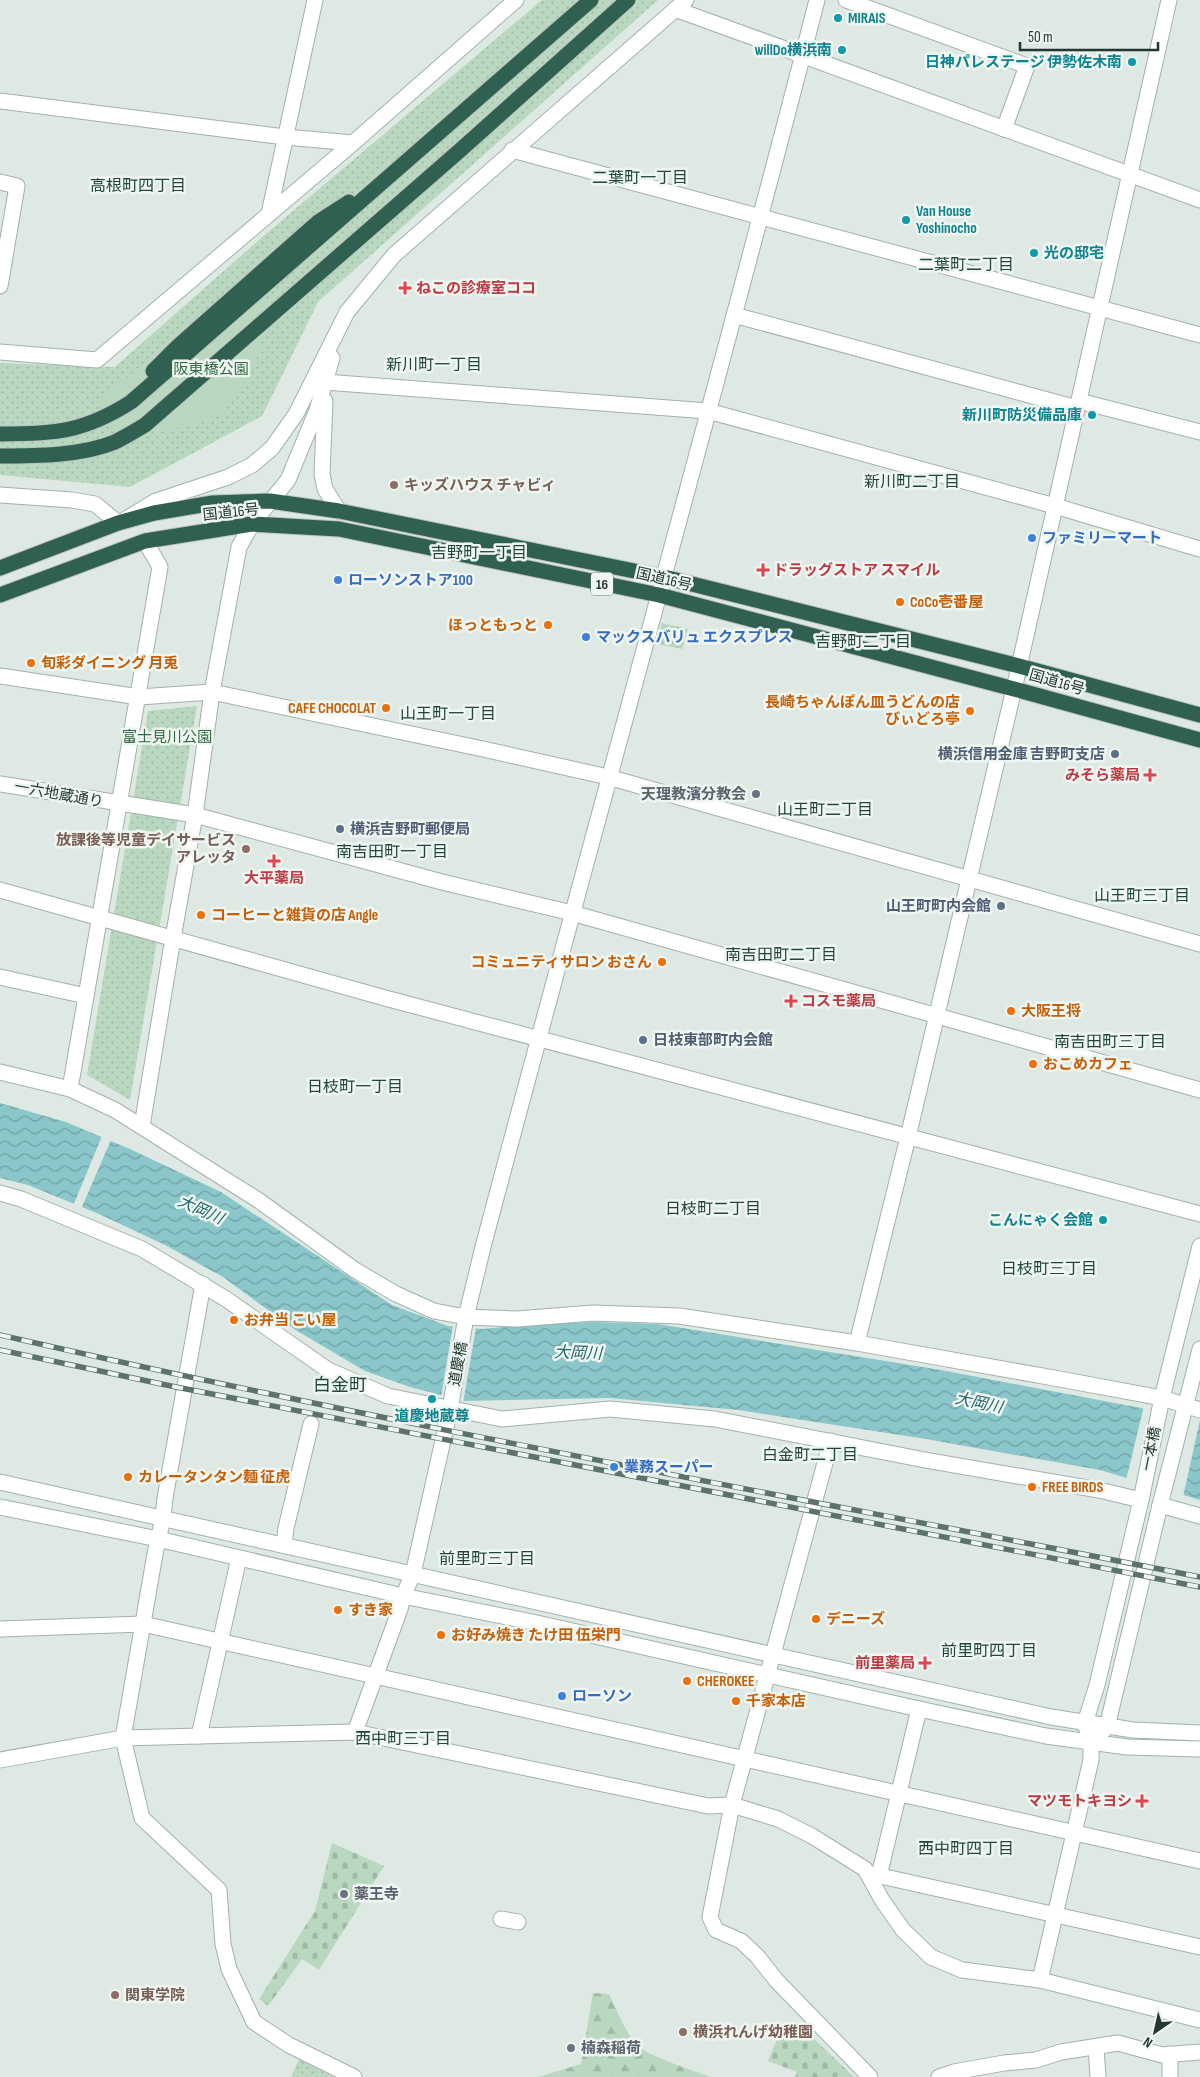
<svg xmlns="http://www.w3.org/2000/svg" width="1200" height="2077" font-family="'Sofia Sans Condensed','Noto Sans JP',sans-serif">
	<defs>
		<pattern id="grass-dots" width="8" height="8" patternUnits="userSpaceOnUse" patternTransform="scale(1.25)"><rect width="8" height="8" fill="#b9d8bf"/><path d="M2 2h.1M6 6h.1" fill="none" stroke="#9fbaa4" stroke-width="1.8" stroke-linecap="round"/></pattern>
		<pattern id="forest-firs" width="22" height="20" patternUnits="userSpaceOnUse" patternTransform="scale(1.25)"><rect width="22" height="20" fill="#b9d8bf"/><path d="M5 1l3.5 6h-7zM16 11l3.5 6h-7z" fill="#9fbaa4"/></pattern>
		<pattern id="cemetery-stones" width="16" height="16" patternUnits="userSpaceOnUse" patternTransform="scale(1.25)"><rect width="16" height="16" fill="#b9d8bf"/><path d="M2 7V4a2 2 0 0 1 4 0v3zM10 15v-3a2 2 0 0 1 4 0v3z" fill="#9fbaa4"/></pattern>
		<pattern id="water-waves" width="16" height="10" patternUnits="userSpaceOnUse" patternTransform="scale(1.25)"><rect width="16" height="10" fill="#8bc6ca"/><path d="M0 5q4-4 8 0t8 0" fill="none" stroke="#71a2a4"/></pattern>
	</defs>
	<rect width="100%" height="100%" fill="#dfe9e4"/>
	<g fill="url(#grass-dots)">
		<polygon points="542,0 658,0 318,302 262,416 130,487 0,475 0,363 115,367 260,239"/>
		<polygon points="662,623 688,629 682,649 657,644"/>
		<polygon points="197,706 130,1100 87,1075 148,711"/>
		<polygon points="299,2059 333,2077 291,2077"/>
	</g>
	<path fill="url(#forest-firs)" d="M593 1993 609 1994C617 2011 625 2032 638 2046 648 2056 695 2071 710 2077H538L581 2064Z"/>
	<g fill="url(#cemetery-stones)">
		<polygon points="332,1843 384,1866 319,1970 302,1959 268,2006 259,1999 315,1911"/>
		<polygon points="781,2030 805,2030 854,2077 795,2077 797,2072 768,2061"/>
	</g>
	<polygon fill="#b9d8bf" points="247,277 269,303 255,365 221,416 176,428 117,435 100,401"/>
	<polygon fill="url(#water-waves)" points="0,1103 66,1122 130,1149 221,1192 392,1305 448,1326 483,1329 544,1323 596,1322 658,1324 941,1370 1141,1408 1200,1421 1200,1500 1100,1470 926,1439 738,1410 610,1398 464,1401 410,1387 365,1371 294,1329 223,1277 165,1245 99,1214 28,1185 0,1178"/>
	<g fill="#dfe9e4">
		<polygon points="71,1121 146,1154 111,1140 81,1209 73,1206 102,1136"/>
		<polygon points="453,1325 476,1328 463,1403 441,1397"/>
		<polygon points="1144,1406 1200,1420 1183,1497 1126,1480"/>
	</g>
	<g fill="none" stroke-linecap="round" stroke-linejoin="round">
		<defs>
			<g id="street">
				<polyline points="846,0 1027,66 1004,129"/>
				<polyline points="675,9 1200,200"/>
				<polyline points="0,101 285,137 353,143"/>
				<polyline points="512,150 1200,335"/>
				<polyline points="0,182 17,186 0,286"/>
				<polyline points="269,214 315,0"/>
				<polyline points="734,315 1077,408"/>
				<polyline points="325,382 708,411 1055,506 1200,549"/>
				<polyline points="1079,401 1200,432"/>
				<polyline points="0,495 72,500 95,504 118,523"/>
				<polyline points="0,676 139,697 212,692 483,749 608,777 1200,944"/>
				<polyline points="0,784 195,815 442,882 572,913 1200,1090"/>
				<polyline points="0,890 385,998 1200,1214"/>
				<polyline points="0,977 86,996"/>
				<polyline points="0,1072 70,1089 115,1110 258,1200 355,1270 396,1294 434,1311 466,1317 517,1319 593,1313 679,1316 857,1343 1054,1378 1162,1398 1200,1410"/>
				<polyline points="70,1089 160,567 145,541"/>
				<polyline points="142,1126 173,938 195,815 212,692 239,547 252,524"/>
				<polyline points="0,1193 21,1199 142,1249 226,1299 328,1370 388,1396 502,1419 610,1409 715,1419 925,1460 1099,1490 1141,1500"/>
				<polyline points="203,1284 165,1498 163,1518 155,1554 123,1738 142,1818 219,1890 223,1944 229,1969 254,2022 289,2045 354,2077"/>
				<polyline points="857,1343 908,1137 1014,689 1169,0"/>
				<polyline points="831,1441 732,1805 710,1917 716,1930 741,1941 757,1956 776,1980 870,2077"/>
				<polyline points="1160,1505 1200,1516"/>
				<polyline points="284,1545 286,1528 311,1424"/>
				<polyline points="0,1629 143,1624 1200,1861"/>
				<path d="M355 1732 400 1609 403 1596 413 1574 450 1409 466 1317 483 1247C593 831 710 417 817 0"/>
				<polyline points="199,1736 239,1558"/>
				<polyline points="0,1760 123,1738 355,1732 708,1806 732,1805 778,1819 812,1836 865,1869 882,1900 903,1930 931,1957 962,1970 1040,1980 1200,2020"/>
				<polyline points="867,1873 1200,1947"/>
				<polyline points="879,1876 919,1709"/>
				<polyline points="501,1919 518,1922"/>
				<polyline points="1040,1980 1091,1760 1091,1742"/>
				<polyline points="1096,2047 1098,2077"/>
				<polyline points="1170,2054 1170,2077"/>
				<polyline points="939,2077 954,2072 1004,2063 1036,2060 1061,2052 1118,2043 1162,2055 1200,2052"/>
			</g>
			<g id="secondary">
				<polyline points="0,352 97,360 353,143 516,0"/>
				<polyline points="325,401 322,474 325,489 339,511"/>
				<polyline points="126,519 156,501 228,477 252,465 272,448 296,414 347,312 394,255 686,0"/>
				<polyline points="252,524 288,480 317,410 332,358"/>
				<polyline points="0,1482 1051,1717 1133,1730 1200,1733"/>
				<polyline points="0,1507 158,1539 403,1596 537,1623 919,1709 1046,1736 1127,1747 1200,1749"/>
				<polyline points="1088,1733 1085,1723 1097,1685 1141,1500 1162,1398 1200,1246"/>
				<polyline points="1101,1733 1107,1727 1160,1505 1200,1349"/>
			</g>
			<g id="highway">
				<polyline points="153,371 178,346 318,222 349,202"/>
				<path d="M0 434C55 434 84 432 131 402L591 0"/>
				<polyline points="0,568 118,523 154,513 213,503 270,501 339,511 664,577 1019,666 1200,715"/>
				<polyline points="0,595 145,541 252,524 339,529 659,595 1014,689 1200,740"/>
			</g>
		</defs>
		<use href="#street" stroke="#a3b0aa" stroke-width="17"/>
		<use href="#secondary" stroke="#9fb3aa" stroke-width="17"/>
		<use href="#highway" stroke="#bdc3c1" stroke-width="17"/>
		<use href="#street" stroke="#fff" stroke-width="15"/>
		<use href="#secondary" stroke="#fff" stroke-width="15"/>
		<use href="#highway" stroke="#306052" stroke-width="15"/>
		<defs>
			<g id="rail">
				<path d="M0 1335C398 1426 800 1498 1200 1577"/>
				<polyline points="0,1350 171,1386 1200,1587"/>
			</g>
		</defs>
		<use href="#rail" stroke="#5c736b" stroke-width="5.5"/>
		<use href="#rail" stroke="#eff6f2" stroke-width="4" stroke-dasharray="11" stroke-linecap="butt"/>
		<defs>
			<path id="highway-bridge" d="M0 456C35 456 81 456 115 442 125 437 135 431 145 425L457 153 628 0"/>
		</defs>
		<use href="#highway-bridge" stroke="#bdc3c1" stroke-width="17" stroke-linecap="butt"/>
		<use href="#highway-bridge" stroke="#306052" stroke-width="15"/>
	</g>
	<g fill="#0f9aa8" stroke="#eff6f2" stroke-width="2">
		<circle cx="838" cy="18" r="5"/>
		<circle cx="842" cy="50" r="5"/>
		<circle cx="1132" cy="62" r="5"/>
		<circle cx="906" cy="220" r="5"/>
		<circle cx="1034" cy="253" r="5"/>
		<circle cx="1092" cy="415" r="5"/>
		<circle cx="1103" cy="1220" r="5"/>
		<circle cx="432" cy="1399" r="5"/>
	</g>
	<g fill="#e0444e" stroke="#eff6f2" stroke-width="2">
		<path d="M402.5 280.5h5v5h5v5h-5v5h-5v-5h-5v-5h5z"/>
		<path d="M760.5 562.5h5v5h5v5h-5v5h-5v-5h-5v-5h5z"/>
		<path d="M1147.5 767.5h5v5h5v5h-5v5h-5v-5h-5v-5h5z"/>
		<path d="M271.5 853.5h5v5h5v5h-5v5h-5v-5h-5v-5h5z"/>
		<path d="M788.5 993.5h5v5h5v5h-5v5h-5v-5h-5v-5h5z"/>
		<path d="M922.5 1655.5h5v5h5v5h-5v5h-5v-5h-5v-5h5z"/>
		<path d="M1139.5 1793.5h5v5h5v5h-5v5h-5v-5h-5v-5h5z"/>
	</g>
	<g fill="#8d6e63" stroke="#eff6f2" stroke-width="2">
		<circle cx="394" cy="485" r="5"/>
		<circle cx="246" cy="849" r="5"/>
		<circle cx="115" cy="1995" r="5"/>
		<circle cx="683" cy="2032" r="5"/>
	</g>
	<g fill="#3f7fe0" stroke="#eff6f2" stroke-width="2">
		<circle cx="1032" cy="538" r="5"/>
		<circle cx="338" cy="580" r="5"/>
		<circle cx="586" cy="637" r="5"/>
		<circle cx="614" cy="1467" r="5"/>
		<circle cx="562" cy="1696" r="5"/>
	</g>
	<g fill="#e8710a" stroke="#eff6f2" stroke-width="2">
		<circle cx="900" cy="602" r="5"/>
		<circle cx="548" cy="625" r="5"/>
		<circle cx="31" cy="663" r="5"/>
		<circle cx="386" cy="708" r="5"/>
		<circle cx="970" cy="711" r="5"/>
		<circle cx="201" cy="915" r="5"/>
		<circle cx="662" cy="962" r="5"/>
		<circle cx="1011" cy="1011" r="5"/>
		<circle cx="1033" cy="1064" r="5"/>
		<circle cx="234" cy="1320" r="5"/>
		<circle cx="128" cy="1477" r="5"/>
		<circle cx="1032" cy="1487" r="5"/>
		<circle cx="338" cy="1610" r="5"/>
		<circle cx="816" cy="1619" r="5"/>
		<circle cx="441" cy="1635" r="5"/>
		<circle cx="687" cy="1681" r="5"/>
		<circle cx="736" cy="1701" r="5"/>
	</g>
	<g fill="#5c6f8a" stroke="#eff6f2" stroke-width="2">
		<circle cx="1115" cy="754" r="5"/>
		<circle cx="340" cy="829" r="5"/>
		<circle cx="1001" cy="906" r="5"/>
		<circle cx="643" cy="1040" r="5"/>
	</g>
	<g fill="#6b7280" stroke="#eff6f2" stroke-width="2">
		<circle cx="756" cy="794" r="5"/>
		<circle cx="344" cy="1894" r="5"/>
		<circle cx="571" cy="2048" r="5"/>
	</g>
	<g text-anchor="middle" stroke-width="5" stroke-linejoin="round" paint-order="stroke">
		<rect fill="#eff6f2" stroke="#60706a" stroke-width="1" x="591" y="572.5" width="22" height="23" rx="4"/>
		<g font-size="14" font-weight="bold" fill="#22372f">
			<text x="602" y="589">16</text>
		</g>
		<g font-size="15" font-weight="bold" fill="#0d838f" stroke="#eff6f2" text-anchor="end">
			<text x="848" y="23" text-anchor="start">MIRAIS</text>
			<text x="832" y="55">willDo横浜南</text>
			<text x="1122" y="67">日神パレステージ 伊勢佐木南</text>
			<text x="916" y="216" text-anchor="start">Van House<tspan x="916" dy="17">Yoshinocho</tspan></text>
			<text x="1044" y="258" text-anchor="start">光の邸宅</text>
			<text x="1082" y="420">新川町防災備品庫</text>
			<text x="1093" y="1225">こんにゃく会館</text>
			<text x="432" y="1421" text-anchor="middle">道慶地蔵尊</text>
		</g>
		<g font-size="15" font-weight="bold" fill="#be3a42" stroke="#eff6f2" text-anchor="start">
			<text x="416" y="293">ねこの診療室ココ</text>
			<text x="773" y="575">ドラッグストア スマイル</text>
			<text x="1140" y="780" text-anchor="end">みそら薬局</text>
			<text x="274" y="883" text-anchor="middle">大平薬局</text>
			<text x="801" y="1006">コスモ薬局</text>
			<text x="915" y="1668" text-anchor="end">前里薬局</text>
			<text x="1132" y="1806" text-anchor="end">マツモトキヨシ</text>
		</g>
		<g font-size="15" fill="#306a41" stroke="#eff6f2">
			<text x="211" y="374">阪東橋公園</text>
			<text x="167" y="742">富士見川公園</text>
		</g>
		<g font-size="15" font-weight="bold" fill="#785e54" stroke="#eff6f2" text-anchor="start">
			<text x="404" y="490">キッズハウス チャビィ</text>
			<text x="236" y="845" text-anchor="end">放課後等児童デイサービス<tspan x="236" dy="17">アレッタ</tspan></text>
			<text x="125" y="2000">関東学院</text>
			<text x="693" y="2037">横浜れんげ幼稚園</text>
		</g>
		<g font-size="15" fill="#22372f" stroke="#eff6f2">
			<text transform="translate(231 512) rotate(-6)" y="5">国道16号</text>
			<text transform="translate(664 579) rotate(13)" y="5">国道16号</text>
			<text transform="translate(1057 682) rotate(16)" y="5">国道16号</text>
			<text transform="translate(59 794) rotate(10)" y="5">一六地蔵通り</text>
			<text transform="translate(458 1364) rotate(-80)" y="5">道慶橋</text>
			<text transform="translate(1151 1449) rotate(-79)" y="5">一本橋</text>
		</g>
		<g font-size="15" font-weight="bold" fill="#366cbe" stroke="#eff6f2" text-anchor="start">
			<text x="1042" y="543">ファミリーマート</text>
			<text x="348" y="585">ローソンストア100</text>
			<text x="596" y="642">マックスバリュ エクスプレス</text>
			<text x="624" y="1472">業務スーパー</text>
			<text x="572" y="1701">ローソン</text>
		</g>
		<g font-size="15" font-weight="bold" fill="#c56008" stroke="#eff6f2" text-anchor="start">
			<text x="910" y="607">CoCo壱番屋</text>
			<text x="538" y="630" text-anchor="end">ほっともっと</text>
			<text x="41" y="668">旬彩ダイニング 月兎</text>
			<text x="960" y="707" text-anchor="end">長崎ちゃんぽん皿うどんの店<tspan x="960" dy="17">びぃどろ亭</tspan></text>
			<text x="376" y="713" text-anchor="end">CAFE CHOCOLAT</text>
			<text x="211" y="920">コーヒーと雑貨の店 Angle</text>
			<text x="652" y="967" text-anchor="end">コミュニティサロン おさん</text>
			<text x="1021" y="1016">大阪王将</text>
			<text x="1043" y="1069">おこめカフェ</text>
			<text x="244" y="1325">お弁当 こい屋</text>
			<text x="138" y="1482">カレータンタン麺 征虎</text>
			<text x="1042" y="1492">FREE BIRDS</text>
			<text x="348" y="1615">すき家</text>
			<text x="826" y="1624">デニーズ</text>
			<text x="451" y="1640">お好み焼き たけ田 伍栄門</text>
			<text x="697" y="1686">CHEROKEE</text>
			<text x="746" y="1706">千家本店</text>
		</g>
		<g font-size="15" font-weight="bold" fill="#4e5e75" stroke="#eff6f2" text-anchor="end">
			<text x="1105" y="759">横浜信用金庫 吉野町支店</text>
			<text x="350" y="834" text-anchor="start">横浜吉野町郵便局</text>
			<text x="991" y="911">山王町町内会館</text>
			<text x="653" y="1045" text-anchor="start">日枝東部町内会館</text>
		</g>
		<g font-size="15" font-weight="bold" fill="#5b616d" stroke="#eff6f2" text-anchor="start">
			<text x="746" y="799" text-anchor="end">天理教濱分教会</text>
			<text x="354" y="1899">薬王寺</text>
			<text x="581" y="2053">楠森稲荷</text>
		</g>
		<g font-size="16" fill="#20473a" stroke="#eff6f2">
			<text x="640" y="183">二葉町一丁目</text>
			<text x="138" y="191">高根町四丁目</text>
			<text x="966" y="270">二葉町二丁目</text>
			<text x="434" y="370">新川町一丁目</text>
			<text x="912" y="487">新川町二丁目</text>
			<text x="479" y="558">吉野町一丁目</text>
			<text x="863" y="647">吉野町二丁目</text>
			<text x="448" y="719">山王町一丁目</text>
			<text x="825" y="815">山王町二丁目</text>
			<text x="392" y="857">南吉田町一丁目</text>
			<text x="1142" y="901">山王町三丁目</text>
			<text x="781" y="960">南吉田町二丁目</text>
			<text x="1110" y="1047">南吉田町三丁目</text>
			<text x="355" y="1092">日枝町一丁目</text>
			<text x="713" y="1214">日枝町二丁目</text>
			<text x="1049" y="1274">日枝町三丁目</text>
			<text x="810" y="1460">白金町二丁目</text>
			<text x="487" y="1564">前里町三丁目</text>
			<text x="989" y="1656">前里町四丁目</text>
			<text x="403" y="1744">西中町三丁目</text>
			<text x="966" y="1854">西中町四丁目</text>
		</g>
		<g font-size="16" font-style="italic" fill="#22676d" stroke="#eff6f2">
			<text transform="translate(201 1209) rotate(24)" y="6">大岡川</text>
			<text transform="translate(578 1352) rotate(2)" y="6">大岡川</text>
			<text transform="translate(979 1402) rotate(12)" y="6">大岡川</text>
		</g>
		<g font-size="18" fill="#20473a" stroke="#eff6f2">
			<text x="340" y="1391">白金町</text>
		</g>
	</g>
	<g transform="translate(1155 2032) rotate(214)" stroke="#eff6f2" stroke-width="4" paint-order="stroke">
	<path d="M0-4L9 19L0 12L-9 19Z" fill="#22372f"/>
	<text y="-8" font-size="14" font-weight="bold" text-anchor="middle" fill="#22372f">N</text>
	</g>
	<path d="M1020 42v8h138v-8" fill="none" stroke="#22372f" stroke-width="2.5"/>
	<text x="1028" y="42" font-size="15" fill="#22372f" stroke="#eff6f2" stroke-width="4" paint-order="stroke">50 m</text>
</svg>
